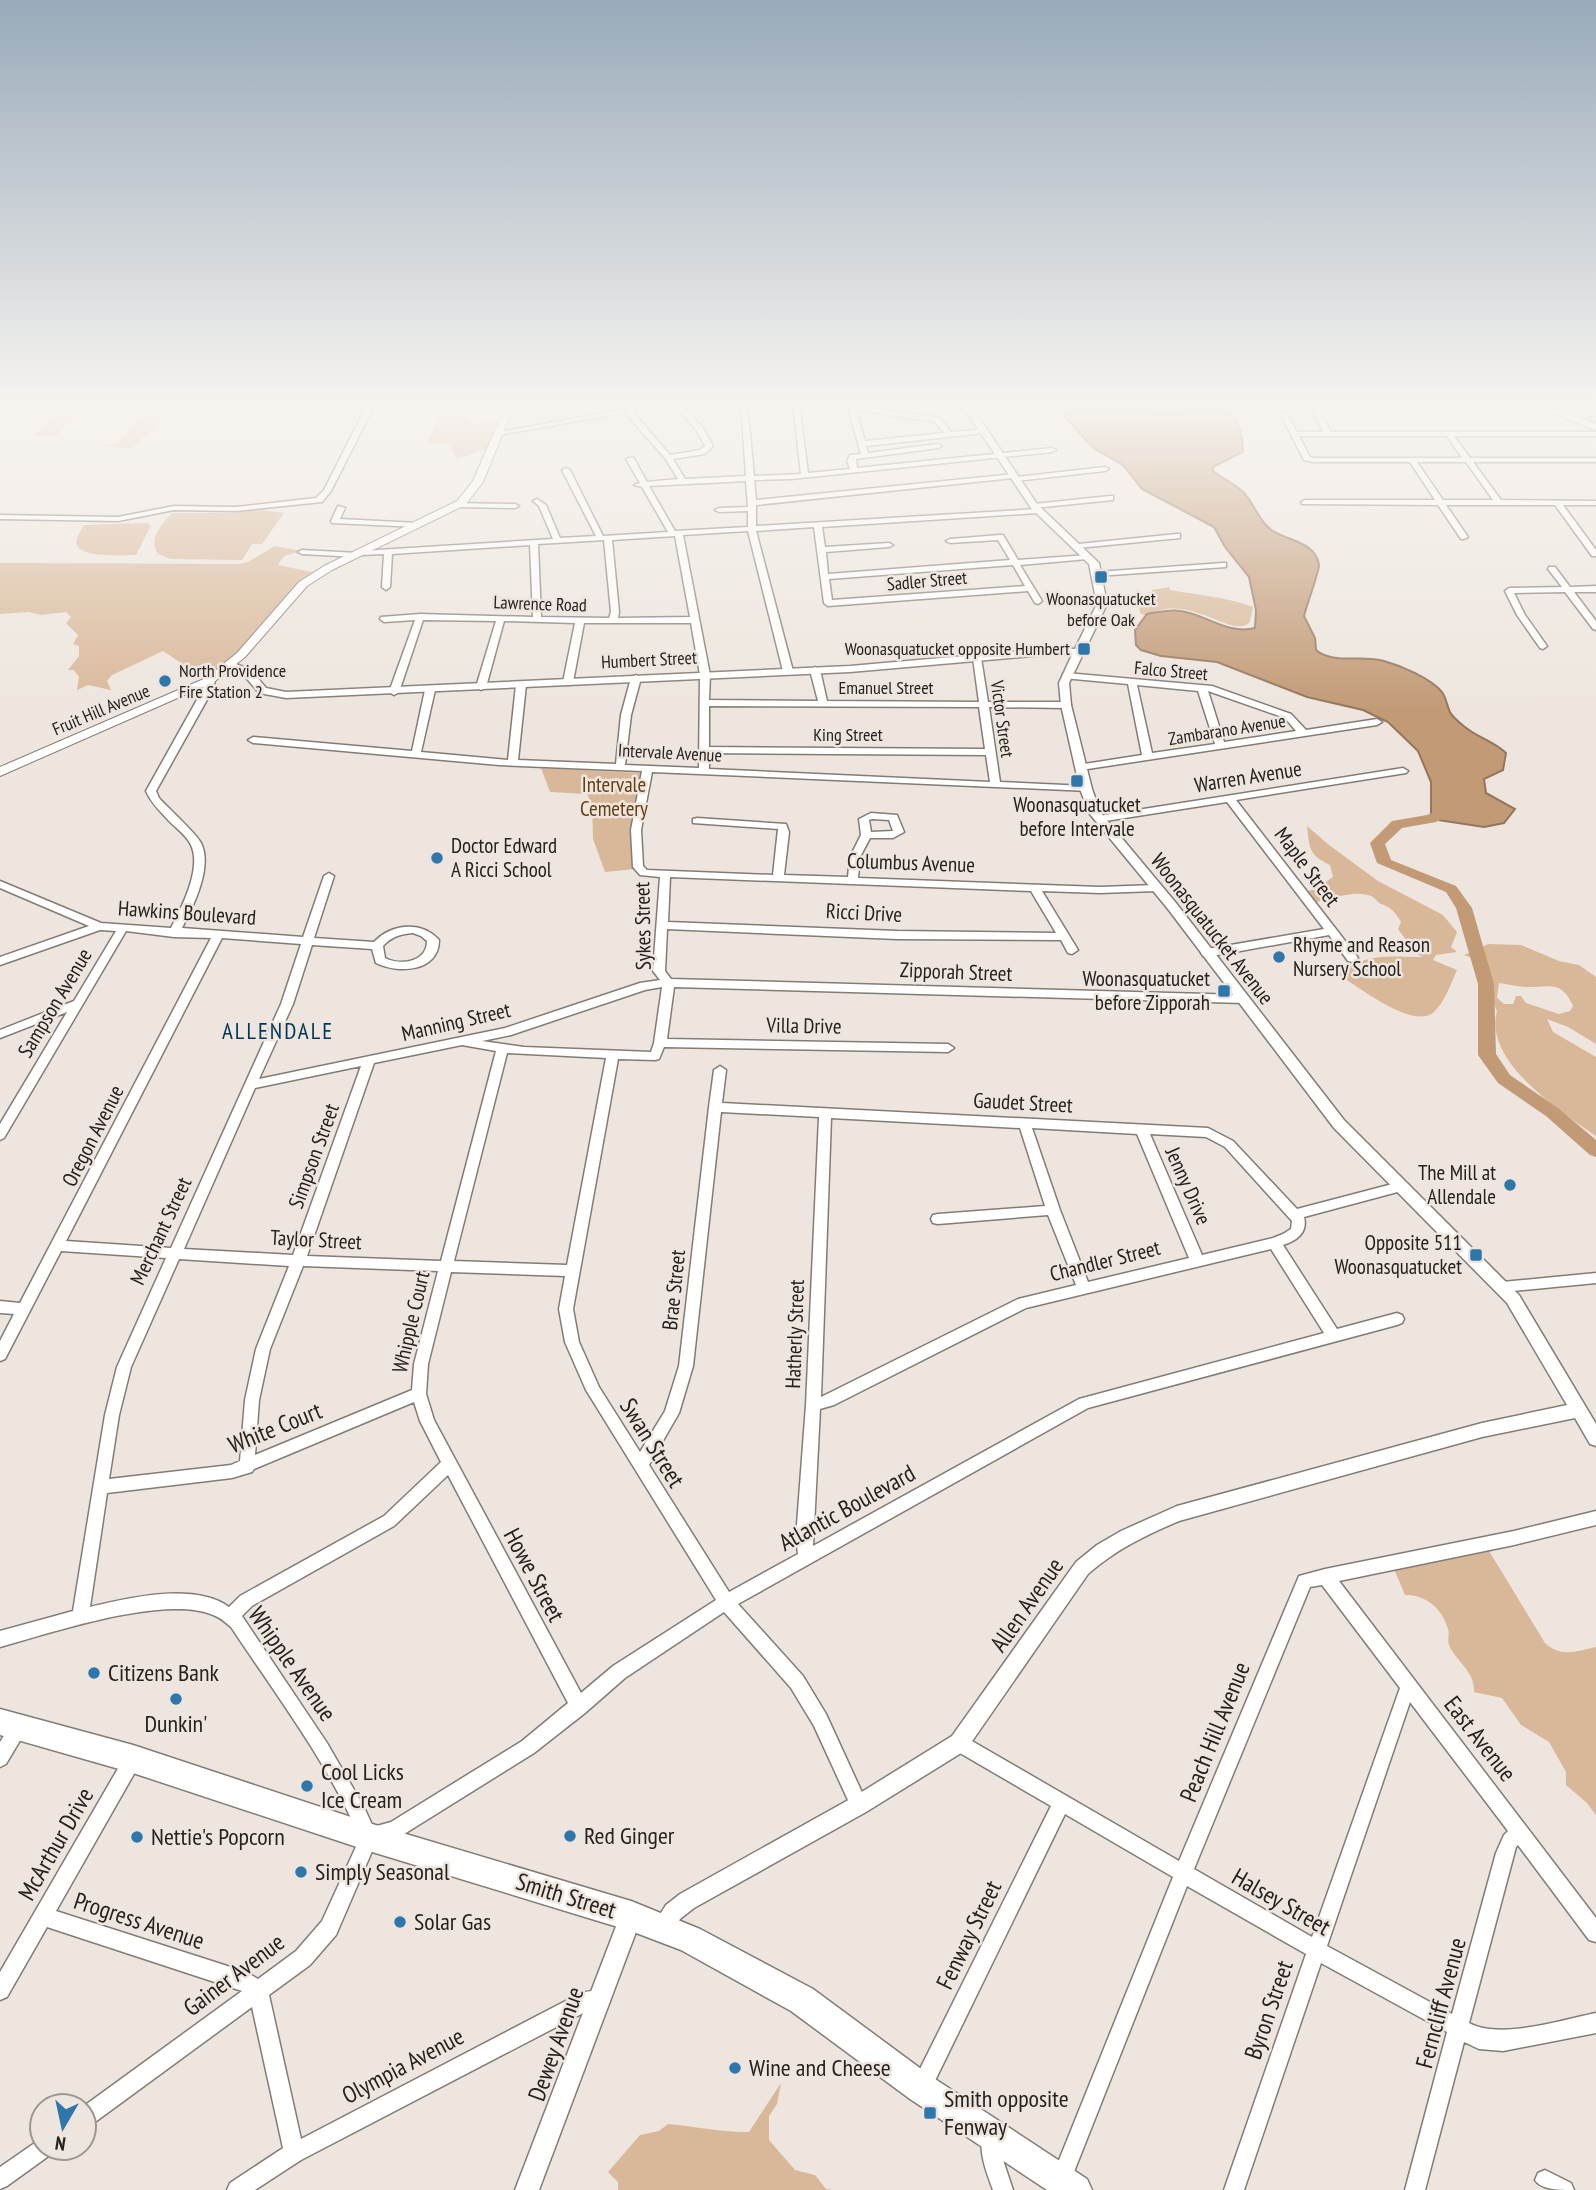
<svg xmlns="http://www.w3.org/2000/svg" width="1596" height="2190" font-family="'PT Sans Narrow',sans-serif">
	<rect width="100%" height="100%" fill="#eee6de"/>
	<g fill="#d9b899" fill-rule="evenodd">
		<polygon points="159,403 195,404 191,408 180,407 170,411 132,449 104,446 116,444 144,414 149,414"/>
		<path d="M385 403H454L464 406 468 423 502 422 491 449C477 450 470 457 456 458 447 441 449 443 428 444L439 414 370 413 373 405Z"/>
		<polygon points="1083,403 1223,403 1221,410 1154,414"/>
		<polygon points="58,412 80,413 55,436 34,436"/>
		<path d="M261 510 284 513 262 544H252L242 560 171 559 158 554C148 537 161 526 172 513H230Z"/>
		<path d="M147 523 151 525 136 555C124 555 81 558 77 545 75 539 81 530 84 525Z"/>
		<polygon points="275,546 301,551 284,556 278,565 317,573 249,646 210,678 195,672 163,651 112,675 107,681 111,690 88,685 77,690 79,677 74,670 68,670 79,656 79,646 73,644 78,635 66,623 71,617 66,612 41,615 29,612 0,614 0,563 240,564 248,562"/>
		<path d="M1169 587 1170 590C1198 595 1226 597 1253 607L1250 622C1233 641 1189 590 1146 616L1140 613 1138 594 1152 595V590Z"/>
		<polygon points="541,768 643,773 632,828 635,869 605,872 593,839 592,805 587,794 550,792"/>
		<path d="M1307 826 1329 845 1378 881 1443 915 1457 932 1451 947 1457 952 1436 955 1433 960 1457 970C1451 983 1445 1002 1434 1012 1414 1031 1357 986 1338 974 1368 952 1389 957 1422 957L1410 949 1411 947 1398 929 1401 922C1396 913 1391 907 1381 904 1378 903 1376 899 1373 897 1357 888 1328 900 1312 903L1304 892 1316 889 1333 877 1330 865C1308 854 1310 849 1307 826Z"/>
		<path d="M1488 944 1521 945 1559 961 1579 965 1596 977V1044L1568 1027 1547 1019 1553 1032 1596 1057V1136C1561 1112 1483 1061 1497 1011 1485 987 1499 967 1464 955ZM1499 983C1508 984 1518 987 1527 987 1549 987 1562 980 1573 1006L1570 1011 1559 1014 1526 1003 1521 996H1516L1513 1004H1504L1497 998Z"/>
		<path d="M1483 1541 1545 1643C1561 1658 1577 1651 1596 1647V1815L1587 1803 1566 1785V1772L1549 1742 1521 1725 1502 1698 1474 1692C1475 1671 1457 1663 1449 1645 1447 1640 1450 1634 1448 1629 1442 1608 1426 1595 1405 1595L1391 1562Z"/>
		<path d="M781 2083 777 2104 769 2116V2140L795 2170 815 2175 826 2189 833 2190H618V2182L608 2172 640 2135 659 2131 668 2124C694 2126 725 2133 749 2132Z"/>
	</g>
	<path fill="#c29a76" stroke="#93765c" stroke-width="2" d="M1107 404C1126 406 1147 413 1166 413 1205 412 1242 392 1243 452L1213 467V471C1223 479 1236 484 1244 493 1255 505 1259 522 1273 531 1288 541 1316 542 1319 565 1320 569 1306 607 1304 616L1315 638 1316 650C1334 665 1362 654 1384 661 1402 666 1430 678 1442 692 1446 697 1447 706 1450 712 1453 718 1460 723 1465 727 1478 738 1494 741 1506 753L1503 770 1484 779 1486 793 1515 809 1504 823 1484 827 1431 819V782L1418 751 1388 722 1363 710 1307 697 1217 662 1161 656 1141 650 1136 645 1135 630 1147 614C1158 612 1170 609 1181 611 1207 615 1228 635 1255 628L1256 610 1249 577 1225 547 1214 527 1142 489 1123 465 1093 448 1064 416 1070 409Z"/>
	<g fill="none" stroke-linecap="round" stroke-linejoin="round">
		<polygon fill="#c29a76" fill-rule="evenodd" points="1452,805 1457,806 1459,809 1457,812 1436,822 1402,828 1385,844 1391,860 1456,886 1472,908 1494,984 1496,1054 1510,1075 1558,1108 1596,1140 1596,1157 1590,1155 1546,1116 1498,1083 1478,1055 1478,984 1456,908 1446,892 1377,863 1370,843 1392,821 1427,815"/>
		<defs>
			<g id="minor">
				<polygon points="371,403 378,403 372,410 331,491 322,502 236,511 174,510 118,521 0,519 0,515 118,517 174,506 236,507 316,498 324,490 365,409"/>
				<polygon points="510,403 530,403 527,405 508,406 507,405"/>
				<path d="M656 403H671L632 411 670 455 700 450 705 446 697 431 672 403H679L703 428 713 446 705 454 673 459 685 479 746 476 741 403H747L754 476 801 474 793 403H799L808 473 850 469 847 461 850 455 861 454 848 407 852 405 940 418 951 432 984 429 988 431 984 433 866 446 868 453 938 444 942 446 938 448 856 459 857 468 1052 448 1056 450 1052 452 791 479 754 480 756 500 1014 474 1017 477 1105 467 1109 469 1105 471 1016 481 1013 478 756 505V526L1038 509 1042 511 1038 513 822 527 825 547 889 543 893 545 889 547 826 552 828 574 1010 560 998 540 950 543 946 541 950 539 1000 535H1003L1018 560 1088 555 1092 557 1088 559 1020 565 1042 601 1038 604 1035 603 1028 591 828 606 824 603 814 527 756 531 793 671 788 674 783 671 748 531 683 535 710 675 709 700 818 701 810 670 815 667 820 670 827 701 979 702 973 658 977 655 981 658 988 702H1066L1071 705 1066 708 989 707 1000 782 1086 786 1091 789 1090 791 652 772 641 830 643 866 647 870 773 875 778 829 693 823V819L697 818 786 824 789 832 784 875 848 877 850 857 861 835 859 819 871 813 897 815 904 832 893 838H870L860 857 858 878 1100 887 1156 885 1161 888 1156 891 1100 893 1042 891 1078 950 1072 954 1068 953 1061 940 897 939 667 929 665 971 671 979 1243 995 1249 999 1243 1003 674 987 667 1039 948 1044 954 1048 948 1052 664 1047 659 1059 655 1060 618 1059 573 1309 579 1342 599 1387 640 1452 665 1411 679 1366 709 1107 714 1070 720 1066 726 1070 722 1103 1208 1128 1233 1141 1297 1209 1400 1182 1405 1184 1406 1187 1405 1190 1304 1217C1308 1233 1296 1241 1283 1245L1337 1329 1397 1313 1402 1315 1404 1319 1402 1323 1397 1325 1088 1408 738 1604 803 1676 826 1714 865 1799 868 1805 865 1811 859 1814 853 1811 814 1726 791 1688 724 1612 625 1678 585 1713 534 1753 401 1836 379 1843 376 1842 336 1935 310 1965 269 1995 301 2139 579 1994C589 1990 597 1990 607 1994L610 2001 607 2008 600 2011H587L301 2160 255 2190H227L230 2183 283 2148 252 2007 91 2125 84 2128V2106L242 1991 47 1927 7 1997 0 2000V1972L127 1753 133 1750 139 1753 142 1759 139 1765 56 1911 246 1972 258 1979 296 1951 322 1921 360 1838C328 1763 276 1695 231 1627 226 1623 220 1617 213 1615 166 1594 50 1633 0 1647V1631L73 1611 105 1415 117 1367 166 1258 61 1251 5 1359 0 1361V1341L14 1314 0 1313V1301L20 1303 211 938 174 937 126 931 4 1138 0 1140V1124L67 1012 0 1038V1030L74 1001 116 931 100 930 0 965V957L89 926 0 888V881L101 923 171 928C182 907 202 868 191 845 187 836 176 828 169 821 160 811 151 803 146 791L203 689 205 680 210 677 215 680 213 689 156 791 159 798C168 808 196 833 201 843 213 867 193 907 182 928L303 937 324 876 329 873 334 876 314 938 374 942C391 924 421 920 439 940 439 972 398 974 376 963L372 949 312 945 293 1004 259 1079 505 1028 640 983 660 980 653 971 660 877 640 875 633 867 631 830 642 771 499 765 253 743 248 740 253 737 412 751 425 690 430 687 435 690 421 752 508 760 516 685 521 682 526 685 518 760 616 764 621 715 631 678 636 675 641 678 631 715 625 765 699 768 700 675 691 623H584L573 682 568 685 563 682 575 623 504 621 486 687 481 690 476 687 496 621 423 620 399 692 394 695 389 692 415 620 384 622 380 619 381 617 420 614 533 617 530 545 392 554 390 587 386 590 382 587 384 554 361 555 357 557 302 554 298 552 302 550 358 553 362 551 553 539 539 506 533 501 537 499 546 505 560 538 596 536 562 470 566 468 570 470 603 536 668 532 642 487 634 485 640 483 626 459 633 457 647 482 678 479 665 458 625 413 498 435 494 433ZM856 410 935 422 944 433 865 441ZM746 481 748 507 719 508 715 510 719 512 748 511V527L675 531 649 486ZM675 536 690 617 618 618 619 612 612 540ZM604 540 611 612 609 618 541 617 538 544ZM1013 565 1025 586 832 600 829 579ZM709 706 979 707 985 749 709 747ZM709 753 986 755 990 782 709 769ZM872 819 889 820 893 831 871 832 869 820ZM670 877 1031 891 1056 933 897 931 668 922ZM413 933 421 936 427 941C427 962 401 966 385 958L383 946C391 937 400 934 413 933ZM222 938 301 944 281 1004 171 1248 66 1241ZM662 987 654 1043 651 1052 524 1047 482 1041 511 1035 645 990ZM462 1045 496 1051 441 1261 307 1256 374 1063ZM507 1053 606 1058 567 1265 454 1261ZM361 1066 293 1255 184 1249 255 1088ZM721 1112 819 1117 806 1405 796 1538 798 1554 729 1592 649 1465 679 1413 693 1366ZM831 1118 1020 1128 1045 1206 938 1214 933 1215 931 1219 933 1223 938 1224 1048 1215 1076 1285 1018 1299 821 1397ZM1032 1128 1137 1134 1189 1258 1088 1282 1060 1210ZM1150 1134 1206 1137 1225 1147 1292 1221 1291 1229 1283 1234 1273 1238 1202 1255ZM1271 1249 1324 1333 1079 1399 813 1546 820 1409 834 1405 1026 1308ZM179 1259 289 1266 256 1349 245 1400 240 1461 231 1465 109 1479 119 1415 131 1367ZM303 1266 438 1271 414 1364 412 1390 255 1455 259 1400 270 1349ZM451 1272 565 1276 559 1309 565 1342 586 1390 716 1600 613 1666 581 1693 434 1420 426 1394 428 1364ZM414 1402 420 1421 441 1462 384 1516 240 1596 229 1607C194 1582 128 1598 90 1607L107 1493 232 1478 252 1472 254 1469ZM448 1475 568 1703 522 1741 391 1822 373 1827 364 1807 327 1743 242 1616 252 1606 394 1526Z"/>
				<path d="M1310 403H1316L1331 432H1596V436H1454L1470 458H1596V462H1473L1501 500 1596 501V505H1563L1596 550V556H1592L1555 505H1446L1468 537 1464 539H1461L1438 505 1302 504 1301 502 1305 500H1435L1410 462H1312L1304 460 1280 413 1286 412 1297 432H1323ZM1299 436H1447L1462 458H1313L1310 457ZM1417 462H1466L1493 500H1443Z"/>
				<polygon points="1388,403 1517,406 1540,404 1544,406 1540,408 1517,410 1391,405"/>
				<polygon points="1110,496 1113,496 1113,500 1034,508 1030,506 1034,504"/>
				<polygon points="455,503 515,504 519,506 515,508 458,507 454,505"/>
				<polygon points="338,506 345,508 340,519 418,523 422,525 418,527 332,523 331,521"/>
				<polygon points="1177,534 1180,534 1180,538 1078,548 1074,546 1078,544"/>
				<polygon points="1223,563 1226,563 1226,567 1097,576 1093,574 1097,572"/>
				<polygon points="1549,567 1555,567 1570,587 1596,586 1596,592 1574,592 1596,621 1596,630 1593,629 1565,592 1514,593 1525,615 1547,646 1543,649 1540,648 1517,615 1505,591 1509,588 1562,587 1548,569"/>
				<path d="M1066 673 1212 686 1291 714 1306 730 1377 719 1382 722 1377 725 1081 770 1078 769V765L1142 755 1128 684 1063 678V674ZM1137 685 1198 691 1215 744 1152 753ZM1208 691 1285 718 1296 731 1224 742Z"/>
				<polygon points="1403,768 1408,771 1406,773 1236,800 1356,955 1358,958 1352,962 1348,961 1329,935 1207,957 1203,956 1201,953 1203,950 1207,949 1324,929 1227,802 1099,822 1094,819 1099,816"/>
				<polygon points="1596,1273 1596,1283 1502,1292 1497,1291 1495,1287 1497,1283 1502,1282"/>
				<path d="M1596 1511V1525L1514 1545 1339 1581 1596 1918V1942L1589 1940 1518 1845 1516 1847 1469 2023C1501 2040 1561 2020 1596 2013V2033L1503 2051 1479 2049 1464 2042 1425 2190H1405L1447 2032 1321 1963 1244 2190H1224L1306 1954 1187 1886 1068 2187 1062 2190 1054 2187 1051 2180 1173 1877 1065 1814 928 2095 921 2098 914 2095 911 2088 914 2081 1051 1806 953 1749 950 1743 953 1737 959 1734 965 1737 1179 1861 1299 1576 1325 1569 1514 1531ZM1322 1585 1400 1688 1312 1937 1194 1869 1310 1587ZM1410 1702 1508 1831 1504 1835 1496 1853 1452 2014 1327 1946Z"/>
				<polygon points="19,1719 25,1721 28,1727 6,1764 0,1767 0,1742 13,1721"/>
				<path d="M991 2130 998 2133 1004 2163 1013 2190H993C987 2173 977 2150 984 2133Z"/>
				<polygon points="42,2138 42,2148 53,2148 50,2155 7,2186 0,2189 0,2167"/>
				<path d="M1545 2170 1571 2183 1574 2190C1560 2190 1541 2190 1535 2180L1538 2173Z"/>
			</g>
			<g id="tertiary">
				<polygon points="248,403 398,403 394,405 342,409 252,405"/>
				<path d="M953 403H962L974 410 1037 504 1099 563 1107 604 1069 683 1071 705 1092 789 1100 812 1176 903 1344 1120 1519 1295 1596 1424V1446L1590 1444 1575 1418 1482 1437 1179 1521C1146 1535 1115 1550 1088 1574L966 1750 866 1812 694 1908 680 1919 671 1935 663 1938 655 1935 652 1927 666 1905 680 1894 852 1798 952 1736 1076 1562 1097 1545 1121 1531 1177 1506 1482 1423 1567 1405 1507 1303 1334 1128 1168 909 1089 813 1080 789 1061 705 1059 683 1072 655 1055 654 850 672 286 698 259 693 243 674 226 665 231 662 251 670 266 688 286 692 850 666 1055 648 1075 649 1097 604 1089 564 1031 508 968 414Z"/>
				<rect x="1591" y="417" width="5" height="4"/>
				<polygon points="631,1905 638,1909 642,1916 539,2190 515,2190 620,1916 624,1909"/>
			</g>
			<g id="secondary">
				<polygon points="507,403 515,403 483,482 465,505 332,570 307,586 245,657 214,682 0,776 0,767 206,678 237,653 299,582 324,566 457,501 473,481"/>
				<polygon points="1528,403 1540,403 1596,424 1596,430"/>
			</g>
			<polygon id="primary" points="0,1709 133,1745 369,1823 631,1901 700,1929 813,1989 932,2077 1087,2179 1092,2190 1047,2190 910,2099 791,2011 681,1950 631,1931 369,1851 133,1773 0,1735"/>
		</defs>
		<use href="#minor" stroke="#837c75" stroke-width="3"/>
		<use href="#tertiary" stroke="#837c75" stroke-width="3"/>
		<use href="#secondary" stroke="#837c75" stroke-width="2"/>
		<use href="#primary" stroke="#837c75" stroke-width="3"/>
		<use href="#minor" fill="#fff" fill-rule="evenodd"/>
		<use href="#tertiary" fill="#fff" fill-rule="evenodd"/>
		<use href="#secondary" fill="#fff" fill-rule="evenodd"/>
		<use href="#primary" fill="#fff" fill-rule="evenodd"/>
	</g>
	<linearGradient id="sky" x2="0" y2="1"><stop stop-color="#99aaba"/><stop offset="0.57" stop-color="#f7f4f0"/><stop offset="1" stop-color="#f7f4f0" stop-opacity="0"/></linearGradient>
	<rect width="1596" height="710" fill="url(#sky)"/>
	<g fill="#2f76aa" stroke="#eee6de" stroke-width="2.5">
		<rect x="1094" y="570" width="14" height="14" rx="3.5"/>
		<rect x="1077" y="642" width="14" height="14" rx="3.5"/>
		<circle cx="165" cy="681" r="7"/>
		<rect x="1070" y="774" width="14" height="14" rx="3.5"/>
		<circle cx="437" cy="858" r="7"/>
		<circle cx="1279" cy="957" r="7"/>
		<rect x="1217" y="984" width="14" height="14" rx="3.5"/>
		<circle cx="1510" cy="1185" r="7"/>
		<rect x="1469" y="1248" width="14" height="14" rx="3.5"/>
		<circle cx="94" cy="1673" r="7"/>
		<circle cx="176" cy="1699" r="7"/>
		<circle cx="307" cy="1786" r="7"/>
		<circle cx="570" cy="1836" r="7"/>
		<circle cx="137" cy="1837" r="7"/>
		<circle cx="301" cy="1872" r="7"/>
		<circle cx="400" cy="1922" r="7"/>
		<circle cx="735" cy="2068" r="7"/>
		<rect x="923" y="2106" width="14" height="14" rx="3.5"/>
	</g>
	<g text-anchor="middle" stroke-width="5" stroke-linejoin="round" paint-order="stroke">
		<g font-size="18" fill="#24211f" stroke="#eee6de">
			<text transform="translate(927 581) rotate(-5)" y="6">Sadler Street</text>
			<text transform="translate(540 604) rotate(2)" y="6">Lawrence Road</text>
			<text transform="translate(649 660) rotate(-3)" y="6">Humbert Street</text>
			<text transform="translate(1171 671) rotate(5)" y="6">Falco Street</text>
			<text x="886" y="694">Emanuel Street</text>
			<text transform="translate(101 710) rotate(-23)" y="6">Fruit Hill Avenue</text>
			<text transform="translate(1002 719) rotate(82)" y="6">Victor Street</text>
			<text transform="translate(1227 730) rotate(-9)" y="6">Zambarano Avenue</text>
			<text x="848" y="741">King Street</text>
			<text transform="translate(670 753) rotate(3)" y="6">Intervale Avenue</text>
		</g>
		<g font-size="18" fill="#24211f" stroke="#eee6de">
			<text x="1101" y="605">Woonasquatucket<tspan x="1101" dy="21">before Oak</tspan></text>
			<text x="1070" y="655" text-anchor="end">Woonasquatucket opposite Humbert</text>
			<text x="179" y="677" text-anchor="start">North Providence<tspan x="179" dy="21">Fire Station 2</tspan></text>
		</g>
		<g font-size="21" fill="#24211f" stroke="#eee6de">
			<text transform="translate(1248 777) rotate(-9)" y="7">Warren Avenue</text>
			<text transform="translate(911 863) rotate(2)" y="7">Columbus Avenue</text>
			<text transform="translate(1307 867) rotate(53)" y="7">Maple Street</text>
			<text transform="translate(187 913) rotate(4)" y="7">Hawkins Boulevard</text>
			<text transform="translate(864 913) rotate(3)" y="7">Ricci Drive</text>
			<text transform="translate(643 926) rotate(-91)" y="7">Sykes Street</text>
			<text transform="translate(1212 929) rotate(52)" y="7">Woonasquatucket Avenue</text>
			<text transform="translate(956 972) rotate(2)" y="7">Zipporah Street</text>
			<text transform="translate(55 1003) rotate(-59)" y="7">Sampson Avenue</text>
			<text transform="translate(456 1022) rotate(-13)" y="7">Manning Street</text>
			<text transform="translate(804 1026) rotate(1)" y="7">Villa Drive</text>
			<text transform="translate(1023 1103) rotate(3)" y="7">Gaudet Street</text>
			<text transform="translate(93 1136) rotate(-63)" y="7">Oregon Avenue</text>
			<text transform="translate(314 1156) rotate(-70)" y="7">Simpson Street</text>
			<text transform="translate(1188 1186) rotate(66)" y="7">Jenny Drive</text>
			<text transform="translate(161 1231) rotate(-65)" y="7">Merchant Street</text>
			<text transform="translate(316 1240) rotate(3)" y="7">Taylor Street</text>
			<text transform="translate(1105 1261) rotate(-14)" y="7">Chandler Street</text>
			<text transform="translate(674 1290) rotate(-84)" y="7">Brae Street</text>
			<text transform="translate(411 1322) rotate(-77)" y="7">Whipple Court</text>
			<text transform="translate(795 1334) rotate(-88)" y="7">Hatherly Street</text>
		</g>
		<g font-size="21" fill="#653e12" stroke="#eee6de">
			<text x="614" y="792">Intervale<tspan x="614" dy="24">Cemetery</tspan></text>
		</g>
		<g font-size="21" fill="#24211f" stroke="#eee6de" text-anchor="end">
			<text x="1077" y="812" text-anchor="middle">Woonasquatucket<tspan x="1077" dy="24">before Intervale</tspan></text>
			<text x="451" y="853" text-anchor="start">Doctor Edward<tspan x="451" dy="24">A Ricci School</tspan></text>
			<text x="1293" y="952" text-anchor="start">Rhyme and Reason<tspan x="1293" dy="24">Nursery School</tspan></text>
			<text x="1210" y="986">Woonasquatucket<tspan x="1210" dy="24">before Zipporah</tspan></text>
			<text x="1496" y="1180">The Mill at<tspan x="1496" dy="24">Allendale</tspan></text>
			<text x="1462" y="1250">Opposite 511<tspan x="1462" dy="24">Woonasquatucket</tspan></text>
		</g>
		<g font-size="23" letter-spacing="2" fill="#003759" stroke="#eee6de">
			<text x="278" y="1039">ALLENDALE</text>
		</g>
		<g font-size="24" fill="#24211f" stroke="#eee6de">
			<text transform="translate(275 1428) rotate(-22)" y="8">White Court</text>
			<text transform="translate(652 1443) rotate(58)" y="8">Swan Street</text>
			<text transform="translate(847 1508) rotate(-29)" y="8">Atlantic Boulevard</text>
			<text transform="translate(534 1575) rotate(62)" y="8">Howe Street</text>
			<text transform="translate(1027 1605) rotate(-55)" y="8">Allen Avenue</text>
			<text transform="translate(292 1664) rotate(55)" y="8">Whipple Avenue</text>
			<text transform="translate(1215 1732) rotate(-68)" y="8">Peach Hill Avenue</text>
			<text transform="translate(1480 1739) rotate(52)" y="8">East Avenue</text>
			<text transform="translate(56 1844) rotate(-60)" y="8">McArthur Drive</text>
			<text transform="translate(566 1896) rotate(17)" y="8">Smith Street</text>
			<text transform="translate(1281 1902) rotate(30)" y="8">Halsey Street</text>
			<text transform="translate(139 1921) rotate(18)" y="8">Progress Avenue</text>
			<text transform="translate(969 1935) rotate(-64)" y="8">Fenway Street</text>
			<text transform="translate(234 1975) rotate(-37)" y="8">Gainer Avenue</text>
			<text transform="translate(1441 2003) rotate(-75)" y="8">Ferncliff Avenue</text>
			<text transform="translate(1269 2010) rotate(-71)" y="8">Byron Street</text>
			<text transform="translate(556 2044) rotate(-70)" y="8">Dewey Avenue</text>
			<text transform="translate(403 2066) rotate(-28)" y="8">Olympia Avenue</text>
		</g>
		<g font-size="24" fill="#24211f" stroke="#eee6de" text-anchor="start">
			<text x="108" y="1681">Citizens Bank</text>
			<text x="176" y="1732" text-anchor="middle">Dunkin'</text>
			<text x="321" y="1780">Cool Licks<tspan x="321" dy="28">Ice Cream</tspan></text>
			<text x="584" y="1844">Red Ginger</text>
			<text x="151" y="1845">Nettie's Popcorn</text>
			<text x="315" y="1880">Simply Seasonal</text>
			<text x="414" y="1930">Solar Gas</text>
			<text x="749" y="2076">Wine and Cheese</text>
			<text x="944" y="2107">Smith opposite<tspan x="944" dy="28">Fenway</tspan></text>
		</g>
	</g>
	<g transform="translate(63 2127) rotate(189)"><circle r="33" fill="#eee6de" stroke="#9d9792" stroke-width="2"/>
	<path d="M0-5L12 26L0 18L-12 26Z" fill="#2f76aa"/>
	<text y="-10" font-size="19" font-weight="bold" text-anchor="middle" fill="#24211f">N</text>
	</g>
</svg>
